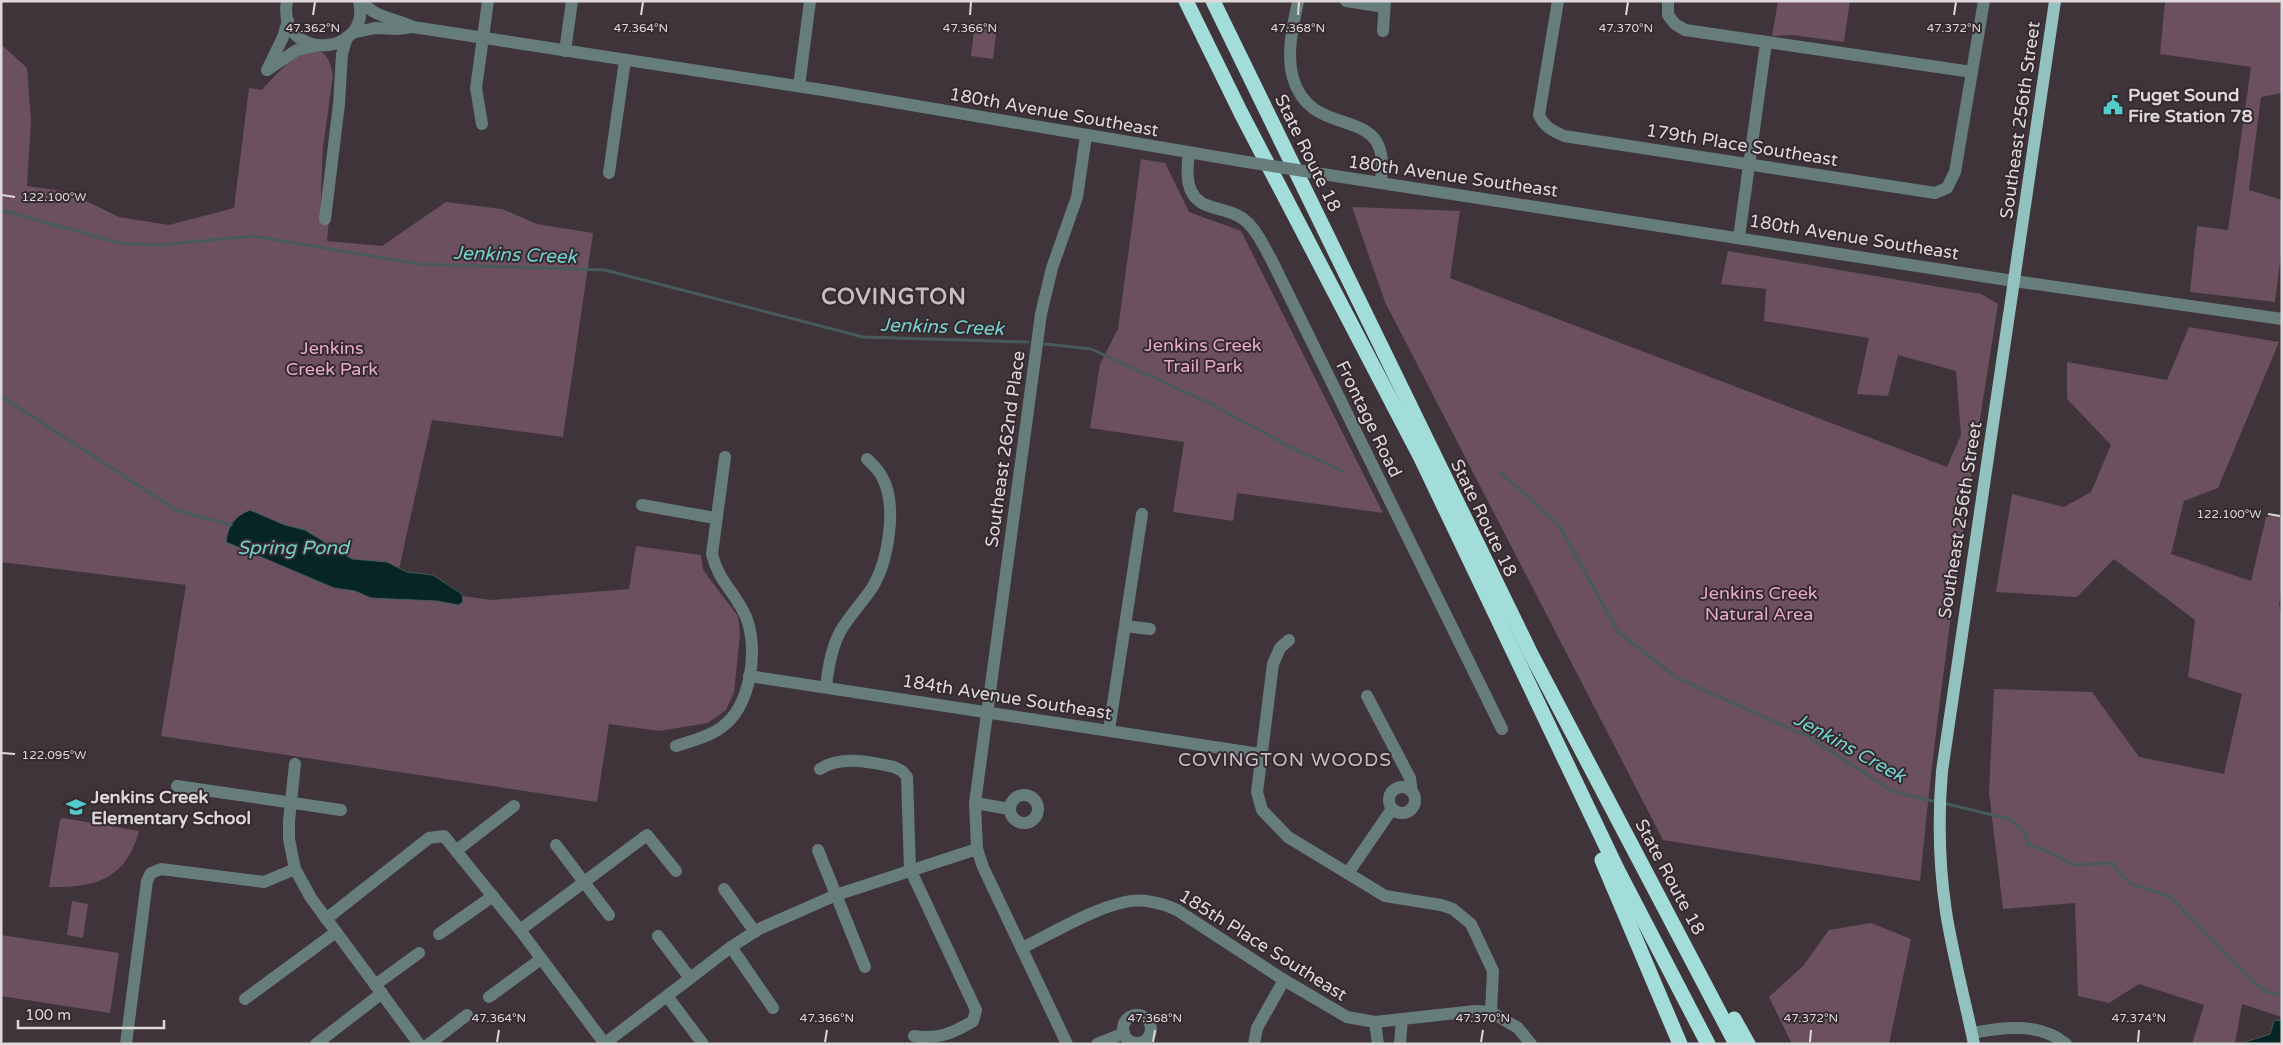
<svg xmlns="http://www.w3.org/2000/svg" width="2283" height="1045" font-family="'Varela Round',sans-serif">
	<rect width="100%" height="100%" fill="#3e3439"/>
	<g fill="#6c505f">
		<polygon points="1778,1 1850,1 1844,42 1792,35 1772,36"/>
		<polygon points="2165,1 2282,1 2282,93 2261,97 2249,190 2282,200 2282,247 2275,302 2190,292 2197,226 2228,230 2251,67 2160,54"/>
		<polygon points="975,22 997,25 993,59 971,56"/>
		<path d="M1 44 27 68 31 120 27 186 68 192 119 217 169 225 234 208 249 88 262 90C279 71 324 19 333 76L323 147 320 219 329 220 327 241 382 246 446 202 502 209 537 224 593 233 563 437 432 420 395 587 492 600 629 589 636 546 701 555 703 570 738 616 740 634 734 692 726 710 708 723 659 731 609 724 597 802 161 736 186 585 1 562Z"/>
		<polygon points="1141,159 1165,163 1189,212 1241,231 1383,513 1237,493 1233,521 1173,512 1184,442 1090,428 1100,364 1118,329"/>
		<path d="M1352 207 1460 211 1450 278 1947 467 1961 435 1956 371 1898 355 1888 396 1857 394 1869 338 1764 321 1766 289 1721 284 1728 251 1981 294 1998 304C1968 495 1938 688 1920 881L1663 840 1385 302Z"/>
		<polygon points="2189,327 2279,342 2218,488 2184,501 2171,554 2251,581 2266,517 2282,515 2282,586 2279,604 2282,619 2282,1017 2242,1004 2235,1044 2192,1044 2204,1005 2139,984 2109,1003 2078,996 2075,903 2003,909 1989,792 1994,689 2092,692 2139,757 2224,774 2242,694 2188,677 2195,620 2114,559 2077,597 1996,592 2012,494 2064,507 2091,492 2111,445 2067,399 2067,362 2167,380"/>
		<path d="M63 818 139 831C126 879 96 888 49 887L60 820Z"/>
		<polygon points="72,901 88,904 83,938 67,935"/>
		<polygon points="1871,923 1911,939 1889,1044 1792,1044 1769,997 1803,966 1829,930"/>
		<polygon points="1,935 119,953 110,1013 1,996"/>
	</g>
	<g fill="#062524" stroke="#475b5b">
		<path d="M250 510 285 525 305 530 352 559 387 562 407 572 433 575 462 594 463 602 458 605 437 601 371 598 355 591 334 588 226 542C228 525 235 516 250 510Z"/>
		<polygon points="2277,1020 2282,1021 2282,1044 2239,1044 2270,1034 2274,1021"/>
	</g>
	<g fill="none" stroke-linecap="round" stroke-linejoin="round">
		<g stroke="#475b5b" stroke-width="3">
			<polyline points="1,210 120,243 161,245 253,236 419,264 605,270 863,337 1028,342"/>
			<polyline points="1045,344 1091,349 1207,402 1294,449 1343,471"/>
			<polyline points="1,396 176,510 231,525"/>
			<polyline points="1500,472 1559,525 1618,632 1677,678 1809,737 1892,791 1937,802"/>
			<polyline points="1943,803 2009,819 2024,831 2028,844 2054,854 2072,865 2113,863 2121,875 2132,884 2171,897 2251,980 2267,992 2282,995"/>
		</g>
		<g stroke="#667d7c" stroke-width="12">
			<path d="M287 1C276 62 372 58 359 1"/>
			<path d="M361 1C375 18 395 18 413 27L829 91 1247 162"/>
			<path d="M1298 1C1293 26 1286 53 1293 78 1308 129 1358 114 1376 141 1384 153 1382 169 1381 183"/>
			<polyline points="1346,1 1384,7"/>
			<path d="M1558 1 1539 115C1544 127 1553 131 1564 136L1935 193 1947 188 1955 172 1984 1"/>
			<polyline points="1668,1 1668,15 1675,24 1685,30 1972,72"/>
			<polyline points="1383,31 1385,1"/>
			<polyline points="352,33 375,28 397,29 413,27"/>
			<polyline points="565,51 572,1"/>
			<polyline points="267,70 297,50 315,46"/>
			<polyline points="267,70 283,37 288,21"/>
			<polyline points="799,86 810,1"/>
			<polyline points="482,124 476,88 488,1"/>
			<path d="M1189 153C1186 173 1185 199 1209 206 1220 210 1232 211 1242 218 1256 228 1263 245 1271 259L1502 729"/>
			<polyline points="609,173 625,60"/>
			<polyline points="1329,175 2014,281 2282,319"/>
			<polyline points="325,219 339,104 342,54 347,37"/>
			<polyline points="1739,237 1766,43"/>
			<polyline points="642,505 715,518"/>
			<polyline points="1125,626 1150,629"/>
			<polyline points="1289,640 1280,648 1273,664 1257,792 1262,810 1288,837 1385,896 1441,905 1453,909 1471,924 1493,971 1491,1012 1518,1028 1531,1044"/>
			<polyline points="749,676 1260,754"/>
			<path d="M826 687C828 668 831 649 840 632 849 616 862 603 872 588 888 562 898 505 882 477 879 470 873 465 867 459"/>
			<polyline points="1367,696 1410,778 1412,792"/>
			<polyline points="1109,730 1142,514"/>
			<path d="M676 746C691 741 709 737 722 727 751 706 759 649 746 617 736 593 718 581 712 554L725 457"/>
			<polyline points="295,764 289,821 289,839 295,869 311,898 419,1044"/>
			<path d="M820 769C842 755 870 762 894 767L902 771 907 777 910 869 976 1010 973 1021C953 1033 938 1040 914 1036"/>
			<polyline points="177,786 341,810"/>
			<circle cx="1402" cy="800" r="13"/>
			<circle cx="1024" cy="809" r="14"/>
			<polyline points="975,803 1010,809"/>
			<polyline points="556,845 609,915"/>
			<polyline points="457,850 514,806"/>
			<polyline points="818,850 865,967"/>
			<polyline points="1348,873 1392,809"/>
			<polyline points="724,889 755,932"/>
			<polyline points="326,919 429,838 444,836 520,930 605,1044"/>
			<polyline points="520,930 647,835 676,871"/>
			<polyline points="439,934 493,896"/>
			<polyline points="658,936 690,978"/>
			<polyline points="731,947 773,1008"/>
			<path d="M1022 948C1053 933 1092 909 1125 902 1142 898 1162 903 1177 910L1284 980 1347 1017 1375 1022 1475 1011 1491 1012"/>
			<polyline points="375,985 419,953"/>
			<polyline points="667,996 703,1044"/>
			<polyline points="489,997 541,959"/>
			<polyline points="245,999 336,932"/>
			<circle cx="1137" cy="1029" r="14"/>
			<polyline points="1375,1022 1378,1044"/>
			<path d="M1972 1033C2003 1027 2039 1022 2066 1044"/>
			<polyline points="126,1044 147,881 151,873 161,869 264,882 295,869"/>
			<polyline points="316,1044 382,993"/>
			<polyline points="429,1044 467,1015"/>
			<polyline points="604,1044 731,947 759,929 836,895 977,849"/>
			<polyline points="1067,1044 983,867 977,849 975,803 1041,314 1052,268 1077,197 1086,136"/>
			<polyline points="1097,1044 1124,1033"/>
			<polyline points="1254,1044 1257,1028 1284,980"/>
			<polyline points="1400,1044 1402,1019"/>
		</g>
		<path stroke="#92c1c0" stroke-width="12" d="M1974 1044C1965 1000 1953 956 1946 912 1939 865 1938 818 1942 771L2055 1"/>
		<g stroke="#a3ddda" stroke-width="15">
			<polyline points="1186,1 1241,113 1421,458 1617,869 1708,1044"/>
			<polyline points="1213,1 1531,654 1736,1044"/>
			<polyline points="1602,860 1680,1044"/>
			<polyline points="1734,1019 1748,1044"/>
		</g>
		<polyline stroke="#667d7c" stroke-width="12" points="1247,162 1329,175"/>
	</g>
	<path fill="none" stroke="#ded8db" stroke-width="2" d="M313 15 315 2M641 15 643 2M970 15 971 2M1298 15 1299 2M1626 15 1628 2M1954 15 1956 2M2 195 15 197M2268 514 2280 516M2 753 15 754M497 1042 499 1030M825 1042 827 1030M1153 1042 1155 1030M1481 1042 1483 1030M1810 1042 1811 1030M2138 1042 2139 1030"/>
	<defs>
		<symbol id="civic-bare" viewBox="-9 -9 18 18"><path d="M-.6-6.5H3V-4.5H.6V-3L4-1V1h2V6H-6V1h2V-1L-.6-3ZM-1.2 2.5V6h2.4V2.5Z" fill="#53cdcb" stroke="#342a2f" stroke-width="2.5" paint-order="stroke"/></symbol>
		<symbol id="school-bare" viewBox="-9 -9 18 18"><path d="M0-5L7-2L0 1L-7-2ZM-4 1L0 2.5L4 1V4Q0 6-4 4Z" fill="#53cdcb" stroke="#342a2f" stroke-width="2.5" paint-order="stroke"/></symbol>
	</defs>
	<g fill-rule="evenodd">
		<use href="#civic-bare" x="2099" y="91" width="28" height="28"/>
		<use href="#school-bare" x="62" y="793" width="28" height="28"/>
	</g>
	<g text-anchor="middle" stroke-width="4" stroke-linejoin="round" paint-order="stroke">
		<g font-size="18" font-weight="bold" fill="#ded8db" stroke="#342a2f" text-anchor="start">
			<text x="2128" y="101">Puget Sound<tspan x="2128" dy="21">Fire Station 78</tspan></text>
			<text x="91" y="803">Jenkins Creek<tspan x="91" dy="21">Elementary School</tspan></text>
		</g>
		<g font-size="18" fill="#ded8db" stroke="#342a2f">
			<text transform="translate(1054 112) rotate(10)" y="6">180th Avenue Southeast</text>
			<text transform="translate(2020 120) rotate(-82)" y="6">Southeast 256th Street</text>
			<text transform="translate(1742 145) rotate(9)" y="6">179th Place Southeast</text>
			<text transform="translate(1308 153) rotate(64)" y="6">State Route 18</text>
			<text transform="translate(1453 176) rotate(8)" y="6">180th Avenue Southeast</text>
			<text transform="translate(1854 237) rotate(9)" y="6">180th Avenue Southeast</text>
			<text transform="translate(1369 419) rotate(64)" y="6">Frontage Road</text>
			<text transform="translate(1005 449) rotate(-82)" y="6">Southeast 262nd Place</text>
			<text transform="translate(1484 518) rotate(64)" y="6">State Route 18</text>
			<text transform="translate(1960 520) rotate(-81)" y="6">Southeast 256th Street</text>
			<text transform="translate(1007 697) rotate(9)" y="6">184th Avenue Southeast</text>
			<text transform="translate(1670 877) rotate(62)" y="6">State Route 18</text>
			<text transform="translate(1263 945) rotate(32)" y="6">185th Place Southeast</text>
		</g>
		<g font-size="18" fill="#ebaacd" stroke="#342a2f">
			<text x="1203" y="351">Jenkins Creek<tspan x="1203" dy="21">Trail Park</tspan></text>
			<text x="332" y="354">Jenkins<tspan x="332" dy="21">Creek Park</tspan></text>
			<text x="1759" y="599">Jenkins Creek<tspan x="1759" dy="21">Natural Area</tspan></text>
		</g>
		<g font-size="19" font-style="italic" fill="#74d1ce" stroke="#342a2f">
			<text transform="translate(515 254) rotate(2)" y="7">Jenkins Creek</text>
			<text transform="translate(942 326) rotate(2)" y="7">Jenkins Creek</text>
			<text x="293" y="554">Spring Pond</text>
			<text transform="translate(1850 747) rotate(29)" y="7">Jenkins Creek</text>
		</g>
		<g font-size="19" letter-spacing="1" fill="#c9bdc3" stroke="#342a2f">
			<text x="1285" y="766">COVINGTON WOODS</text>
		</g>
		<g font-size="22" font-weight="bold" letter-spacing="1" fill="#c9bdc3" stroke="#342a2f">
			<text x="894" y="304">COVINGTON</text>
		</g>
	</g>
	<g font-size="12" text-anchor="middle" fill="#ded8db" stroke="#342a2f" stroke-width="4" stroke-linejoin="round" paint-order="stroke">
		<text x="313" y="32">47.362°N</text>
		<text x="641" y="32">47.364°N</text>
		<text x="970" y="32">47.366°N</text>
		<text x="1298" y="32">47.368°N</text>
		<text x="1626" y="32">47.370°N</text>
		<text x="1954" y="32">47.372°N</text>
		<text x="54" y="201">122.100°W</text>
		<text x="2229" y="518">122.100°W</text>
		<text x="54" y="759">122.095°W</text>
		<text x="499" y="1022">47.364°N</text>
		<text x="827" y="1022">47.366°N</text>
		<text x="1155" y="1022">47.368°N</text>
		<text x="1483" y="1022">47.370°N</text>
		<text x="1811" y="1022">47.372°N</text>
		<text x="2139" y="1022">47.374°N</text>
	</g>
	<rect width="2283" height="1045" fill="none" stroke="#ded8db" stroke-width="5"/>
	<path d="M18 1020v8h146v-8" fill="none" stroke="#ded8db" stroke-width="2.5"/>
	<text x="25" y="1020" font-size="15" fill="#ded8db" stroke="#342a2f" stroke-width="4" paint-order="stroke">100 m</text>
</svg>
